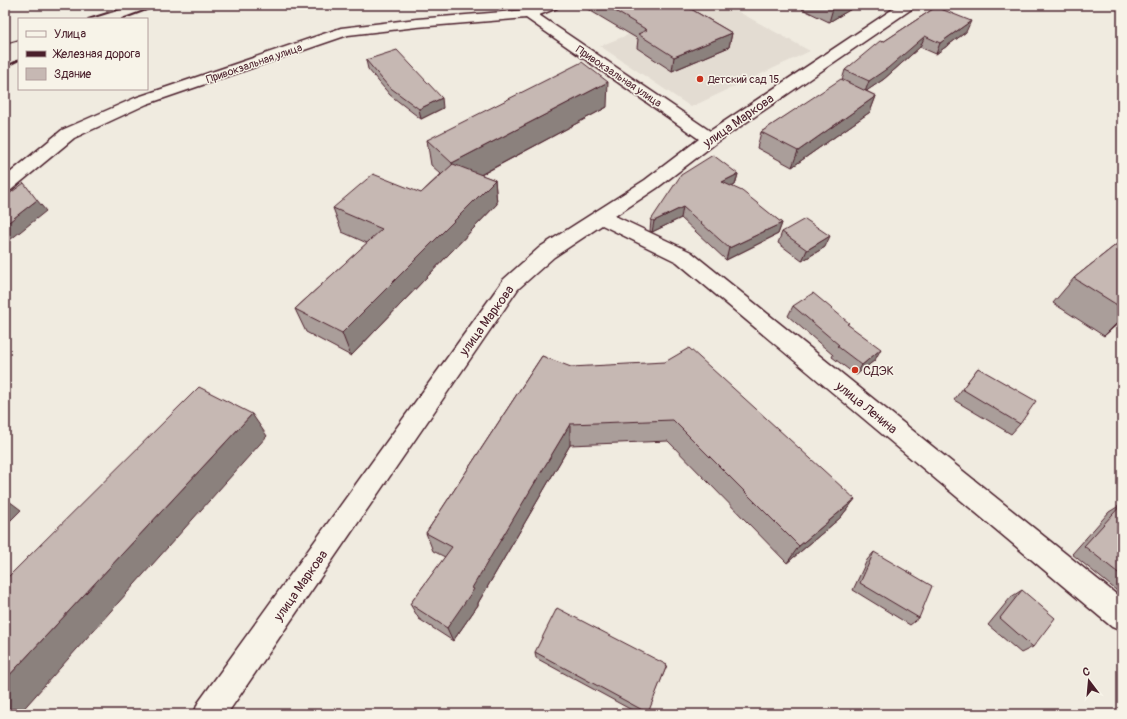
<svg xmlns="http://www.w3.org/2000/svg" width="1127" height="719" font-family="Pangolin,sans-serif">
	<rect width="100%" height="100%" fill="#f0ebe0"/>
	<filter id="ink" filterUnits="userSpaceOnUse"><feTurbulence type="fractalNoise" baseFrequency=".025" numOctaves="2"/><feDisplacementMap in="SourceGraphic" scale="8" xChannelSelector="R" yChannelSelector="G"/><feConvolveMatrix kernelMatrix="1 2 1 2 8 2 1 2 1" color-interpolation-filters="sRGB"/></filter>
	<g filter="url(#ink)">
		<polygon fill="#e3dcd2" points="702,5 726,5 810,51 691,107 600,46"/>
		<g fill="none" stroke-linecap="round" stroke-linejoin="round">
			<defs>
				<polygon id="minor" points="540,5 559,5 557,8 539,15 710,131 899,5 915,5 913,8 716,143 657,188 615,216 691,252 1122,599 1122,631 1112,627 677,262 602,225 554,257 518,289 227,714 194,714 198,703 504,279 540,247 645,180 699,139 526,18 417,27 348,35 147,104 74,138 11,190 5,192 5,177 62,130 135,98 341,28 417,19 527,10"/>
			</defs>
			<use href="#minor" stroke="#4a1f2b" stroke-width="3"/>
			<use href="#minor" fill="#f7f3e8" fill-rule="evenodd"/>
			<g stroke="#4a1f2b" stroke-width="2">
				<polyline points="88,19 133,5"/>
				<polyline points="122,19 160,5"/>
				<polyline points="5,44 19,40"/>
				<polyline points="5,67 19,60"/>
			</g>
		</g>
		<g fill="#aa9e9a" stroke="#4a1f2b">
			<polygon points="584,5 684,5 732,33 729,47 672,71 637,48 638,39 584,7"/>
			<polygon points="803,5 858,5 829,22 802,9"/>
			<polygon points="936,7 966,32 936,54 920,47 884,79 866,91 876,96 870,112 792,167 757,148 761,132 842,80 845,70 883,42"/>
			<polygon points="366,60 443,108 421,119 390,95 368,69"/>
			<polygon points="607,107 481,175 495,180 497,204 351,356 306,332 295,309 367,243 342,232 333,208 421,193 441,174 431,165 427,140"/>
			<polygon points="738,174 735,185 732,187 782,223 778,234 726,260 681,218 652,232 650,231 651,220"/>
			<polygon points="782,232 825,247 802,261 778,243"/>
			<polygon points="1122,240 1122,320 1104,336 1053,303 1074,278"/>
			<polygon points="793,306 848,325 875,360 856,375 832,357 833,355 788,316"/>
			<polygon points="542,356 855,499 840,518 787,563 668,441 570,445 478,603 478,605 453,641 419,619 410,604 445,557 433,551 426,533"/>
			<polygon points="978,368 1020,424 1011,434 954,400"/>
			<polygon points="1122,504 1122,595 1072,554 1109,512"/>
			<polygon points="874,552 919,618 910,625 853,590 867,560"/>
			<polygon points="1022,590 1033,647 1021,653 988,625 1011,597"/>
			<polygon points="535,652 667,665 647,714 639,714 536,658"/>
		</g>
		<g fill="#8b817d" stroke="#4a1f2b">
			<polygon points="834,5 858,5 829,22"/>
			<polygon points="971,21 966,32 936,54 940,43"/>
			<polygon points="732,33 729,47 672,71 674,57"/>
			<polygon points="925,36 920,47 884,79 865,92 869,81"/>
			<polygon points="608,82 607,107 456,188 452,163"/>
			<polygon points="876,96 870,112 792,167 798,151"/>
			<polygon points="442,98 443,108 421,119 419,109"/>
			<polygon points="738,174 735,185 720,193 722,182"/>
			<polygon points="495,180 497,204 351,356 342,333"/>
			<polygon points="37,200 46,211 5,244 5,225"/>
			<polygon points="683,207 681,218 652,232 654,221"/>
			<polygon points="782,223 778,234 726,260 729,248"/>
			<polygon points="830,236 825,247 802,261 807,250"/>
			<polygon points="1122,318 1122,320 1104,336"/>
			<polygon points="881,349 875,360 856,375 862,365"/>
			<polygon points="252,414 267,436 19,714 5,714 5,680"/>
			<polygon points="570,424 570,445 478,603 478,605 453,641 447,628"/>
			<polygon points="5,498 21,510 5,526"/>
			<polygon points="855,499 840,518 787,563 799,546"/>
		</g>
		<g fill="#c6b8b3" stroke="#4a1f2b">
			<polygon points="605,5 684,5 732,33 674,57 638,34 647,30"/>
			<polygon points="936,7 971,21 940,43 925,36 888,68 869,81 845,70 880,41 883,42"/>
			<polygon points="397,50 442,98 419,109 388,86 366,60"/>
			<polygon points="582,62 608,82 452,163 427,140"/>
			<polygon points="841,79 876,96 798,151 761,132"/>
			<polygon points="713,155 738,174 722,182 742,191 782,223 729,248 683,207 654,221 651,220 681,175"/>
			<polygon points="453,164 495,180 342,333 295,309 382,229 333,208 373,174 421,193"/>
			<polygon points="24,183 37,200 5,225 5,197"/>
			<polygon points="805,219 830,236 807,250 782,232"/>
			<polygon points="1122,240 1122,308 1074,278"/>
			<polygon points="813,293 849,323 847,324 881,349 862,365 837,346 839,345 793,306"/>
			<polygon points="689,348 855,499 799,546 673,420 570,424 472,588 474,589 447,628 410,604 452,547 426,533 542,356 571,367 665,362"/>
			<polygon points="978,368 1036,401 1020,424 962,389"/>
			<polygon points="199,387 252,414 5,680 5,580"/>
			<polygon points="1122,504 1122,576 1084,546"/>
			<polygon points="874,552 932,586 919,618 860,583"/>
			<polygon points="1022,590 1055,618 1033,647 1000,618"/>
			<polygon points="557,608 667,665 648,713 535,652"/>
		</g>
	</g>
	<g fill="#c8321e" stroke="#f7f3e8" stroke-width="1.5">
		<circle cx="700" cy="79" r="4"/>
		<circle cx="855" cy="370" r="4"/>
	</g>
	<g text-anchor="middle" stroke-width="3" stroke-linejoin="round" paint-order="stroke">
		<g font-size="11" fill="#4a1f2b" stroke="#f7f3e8">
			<text transform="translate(254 63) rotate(-19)" y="4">Привокзальная улица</text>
			<text transform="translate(619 76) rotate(34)" y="4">Привокзальная улица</text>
		</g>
		<g font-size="11" fill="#4a1f2b" stroke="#f7f3e8" text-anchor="start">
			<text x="708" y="83">Детский сад 15</text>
		</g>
		<g font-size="13" fill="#4a1f2b" stroke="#f7f3e8">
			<text transform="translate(738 120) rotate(-35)" y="5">улица Маркова</text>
			<text transform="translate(486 320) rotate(-54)" y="5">улица Маркова</text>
			<text transform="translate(867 407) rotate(39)" y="5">улица Ленина</text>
			<text transform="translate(300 585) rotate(-55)" y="5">улица Маркова</text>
		</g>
		<g font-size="13" fill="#4a1f2b" stroke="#f7f3e8" text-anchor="start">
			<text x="863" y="375">СДЭК</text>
		</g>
	</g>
	<rect width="1127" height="719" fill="none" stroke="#f7f3e8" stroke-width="20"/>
	<rect x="10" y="10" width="1107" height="699" fill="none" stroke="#4a1f2b" stroke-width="1.5" filter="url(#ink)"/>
	<rect x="18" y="18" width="130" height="72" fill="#f7f3e8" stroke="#b29e9c"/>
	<rect x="26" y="31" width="20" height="6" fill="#f7f3e8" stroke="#b29e9c"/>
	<text x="54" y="38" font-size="12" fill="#4a1f2b">Улица</text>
	<rect x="26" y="51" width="20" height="6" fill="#4a1f2b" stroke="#b29e9c"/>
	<text x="54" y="58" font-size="12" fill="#4a1f2b">Железная дорога</text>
	<rect x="26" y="68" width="20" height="12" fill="#c6b8b3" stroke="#b29e9c"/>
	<text x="54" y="78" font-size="12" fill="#4a1f2b">Здание</text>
	<g transform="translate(1089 681) rotate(344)" stroke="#f7f3e8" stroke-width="3" paint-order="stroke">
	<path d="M0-3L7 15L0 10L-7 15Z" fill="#4a1f2b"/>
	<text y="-6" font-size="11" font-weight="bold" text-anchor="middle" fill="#4a1f2b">С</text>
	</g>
</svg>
